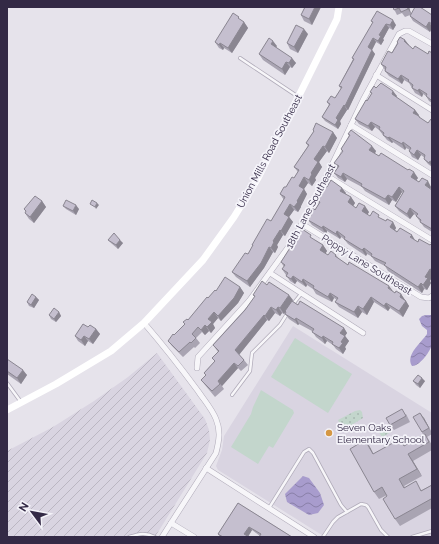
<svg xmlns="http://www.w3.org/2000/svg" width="439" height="544" font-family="Raleway,sans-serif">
	<defs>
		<pattern id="industrial-furrows" width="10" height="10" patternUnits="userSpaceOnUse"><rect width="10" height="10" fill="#d9d4e1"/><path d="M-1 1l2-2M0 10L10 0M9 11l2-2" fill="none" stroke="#bbb6c2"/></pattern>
		<pattern id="green-dots" width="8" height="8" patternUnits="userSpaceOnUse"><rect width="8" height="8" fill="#c3d6cc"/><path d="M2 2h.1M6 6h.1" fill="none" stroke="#a8b8b1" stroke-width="1.8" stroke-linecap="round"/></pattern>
		<pattern id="water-waves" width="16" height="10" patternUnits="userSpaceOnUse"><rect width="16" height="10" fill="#a89ccd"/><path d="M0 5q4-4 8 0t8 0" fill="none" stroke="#897fa8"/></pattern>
	</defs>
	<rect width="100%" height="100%" fill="#e6e3eb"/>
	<polygon fill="#d9d4e1" points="293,326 432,413 432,537 325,537 218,470 216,466 222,450 224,436"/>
	<polygon fill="url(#industrial-furrows)" points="157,353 205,419 209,430 210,440 207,453 155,537 7,537 7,451 53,427 94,401 128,377"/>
	<g fill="url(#green-dots)">
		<polygon points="360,410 362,412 363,418 345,429 342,429 338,420 355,411"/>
		<polygon points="385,425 388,426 391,432 382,437 377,429"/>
	</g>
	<g fill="#c3d6cc">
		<polygon points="295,338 352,374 328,413 271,377"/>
		<polygon points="261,390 293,410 294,413 273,448 269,446 258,464 231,447 251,414 253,407"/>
	</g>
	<g fill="url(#water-waves)">
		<path d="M426 315H432C432 325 433 335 432 344 431 351 419 367 412 366 405 355 421 343 427 334V330L422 326 419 319 422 316Z"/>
		<polygon points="303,476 309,478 320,493 324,505 318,513 309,515 287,502 285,494"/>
	</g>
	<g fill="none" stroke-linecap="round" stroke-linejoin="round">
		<defs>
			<g id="lane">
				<polyline points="240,58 297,96"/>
				<polyline points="293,304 301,294"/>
				<polyline points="7,383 21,402"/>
				<polyline points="232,395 250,371 252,353 280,325 287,314"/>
				<polyline points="269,508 304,452 309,449 313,453 341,505 347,512"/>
				<path d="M129 537C139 534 145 532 155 537"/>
				<polyline points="323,537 333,522 338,517 361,504 366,505 368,507 381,530 388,537"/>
				<polyline points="412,537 432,531"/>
			</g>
			<g id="street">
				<polyline points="376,75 432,110"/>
				<polyline points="351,125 432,175"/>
				<polyline points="327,176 432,240"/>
				<polyline points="302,224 421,297 429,298 432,296"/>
				<polyline points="270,273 363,333"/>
				<path d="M144 323C163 345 181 368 198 391 204 400 212 409 216 419 221 431 219 441 216 453L162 537"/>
				<polyline points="197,368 198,357 249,301 292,242 317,196 363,100 399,34 405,31 409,31 432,44"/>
				<polyline points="206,468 314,537"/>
				<polyline points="171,523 194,537"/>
			</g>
		</defs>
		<use href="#lane" stroke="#b0abb9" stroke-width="4"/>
		<use href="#street" stroke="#b0abb9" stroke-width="6"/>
		<use href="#lane" stroke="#f7f6f9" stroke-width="2.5"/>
		<use href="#street" stroke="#f7f6f9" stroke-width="5"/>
		<polyline stroke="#fff" stroke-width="7" points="7,410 56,384 111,351 144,323 203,260 234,217 258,178 337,19 339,7"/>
	</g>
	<g fill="#a9a4b2">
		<polygon points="305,7 321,7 312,25 304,21 301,15"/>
		<polygon points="393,7 409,7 411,13 432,15 432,28 430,32 413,21 410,16 410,15 405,17 402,13 397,15"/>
		<polygon points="242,21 244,22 248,28 232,53 224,48 223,50 219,48 215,42"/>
		<polygon points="371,21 396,25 393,30 389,28 383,39 384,40 381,45 376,42 372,50 375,54 348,110 347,110 340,121 341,124 338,129 325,121 322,117 329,105 327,102 335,98 341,89 339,86 353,59 352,58 373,23"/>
		<polygon points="308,34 298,53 290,49 287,43"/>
		<polygon points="405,40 408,45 413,49 428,54 432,53 432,103 429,101 426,96 423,94 422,97 415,93 409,83 404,80 402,84 389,76 385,71 385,70 381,64 392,53 398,43 397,42"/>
		<polygon points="277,46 276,47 296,63 292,68 290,67 285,75 263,60 259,54"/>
		<polygon points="376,88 397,96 396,97 415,110 421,119 428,123 432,120 432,167 428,164 424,159 425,158 421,155 418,160 412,157 409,151 410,150 406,148 405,150 393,142 392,143 387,140 379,130 375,127 372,131 359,124 355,119 372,93 370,92"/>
		<polygon points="313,130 333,132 337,138 329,153 327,151 319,162 322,167 315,178 316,180 312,186 308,183 304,189 307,194 301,206 301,207 298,212 294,210 289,217 293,222 285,236 283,235 277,245 278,247 275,253 273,252 264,268 250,287 236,277 232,272 248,254 253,246 252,245 271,221 284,200 280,194 294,178 298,172 294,167 308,146 306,143 314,131"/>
		<polygon points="348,134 376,151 375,154 418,178 416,180 419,182 431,187 430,189 432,190 432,232 424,227 416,216 414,214 410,219 399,211 395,206 403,193 402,192 396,202 392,200 389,205 365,191 362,187 347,179 345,182 338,178 334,173 337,168 334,163 343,152 341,149 350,136"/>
		<polygon points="327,187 346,193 345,194 351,197 355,203 353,206 356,208 369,212 367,215 370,216 382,219 386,221 393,222 396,228 395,230 418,242 430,245 432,243 432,277 430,281 431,283 427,290 424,289 422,293 388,271 385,266 375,261 371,256 367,254 366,256 348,244 344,239 341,237 340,239 327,231 326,234 312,225 308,220 311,216 309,214 315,210 319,203 317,200"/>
		<polygon points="42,201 46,207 34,223 29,219 25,213 26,212 24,209"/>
		<polygon points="63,206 79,209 76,215 66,209"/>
		<polygon points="108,240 123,243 118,249 111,243"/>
		<polygon points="315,240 323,245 327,251 325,254 328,255 336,255 339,259 348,265 395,293 401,294 409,306 403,317 390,308 388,311 374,302 367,315 362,312 358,318 339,307 335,302 337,300 334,298 332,302 316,294 313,289 307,285 306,287 297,281 295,284 290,281 282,269 284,267 281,262"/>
		<polygon points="240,287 244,293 238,303 221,321 218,318 213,324 215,328 211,333 209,331 205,335 202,332 196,338 200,343 195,348 194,347 183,357 172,346 168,341 185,324 183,322 188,320 208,298 216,291"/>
		<polygon points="253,295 293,300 292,301 298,305 344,328 347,333 345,336 349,341 345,347 346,349 343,354 336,349 333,345 327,341 325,344 316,337 312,331 299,324 298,325 289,319 285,314 286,312 284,314 282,313 280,316 275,313 269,321 267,320 239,355 244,360 248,365 241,371 238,368 222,386 224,389 215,397 205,385 201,380 206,375 204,373 215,361 212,358 218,352 213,345 245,310 255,297"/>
		<polygon points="36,297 39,300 34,308 29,306 27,302"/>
		<polygon points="59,312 61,316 56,322 51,319 49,315"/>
		<polygon points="88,327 96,329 100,334 93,344 88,341 85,346 78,341 75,336"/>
		<polygon points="7,359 27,375 21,384 7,374"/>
		<polygon points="413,381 425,381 420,388 416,385"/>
		<polygon points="406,414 410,422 394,430 390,425"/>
		<polygon points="424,418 432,433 432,434 427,437 432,445 432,450 413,461 422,476 404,486 405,487 422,490 432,485 432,508 400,526 395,519 387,495 379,499 374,492 365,440 373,454 405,446 423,435 422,432"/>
		<polygon points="238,503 292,537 260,536 252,530 248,536 249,537 220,537 218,534"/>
	</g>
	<g fill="#8a8691">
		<polygon points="315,7 321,7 312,25 309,19"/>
		<polygon points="407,7 409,7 411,14 408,9"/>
		<polygon points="393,20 396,25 393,30 390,25"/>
		<polygon points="244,22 248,28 232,53 228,48"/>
		<polygon points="429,22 432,27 432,28 430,32 426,27"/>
		<polygon points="386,24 389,28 383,39 384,40 381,45 378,41 379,35"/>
		<polygon points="304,29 308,34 298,53 294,47"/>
		<polygon points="373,38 376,42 371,52 368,47"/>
		<polygon points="405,40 409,45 407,47 404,41"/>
		<polygon points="273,41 277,46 275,49 271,44"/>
		<polygon points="220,43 224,48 223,50 219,45"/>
		<polygon points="372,50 375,54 348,110 345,106"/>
		<polygon points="292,58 296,63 292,68 289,63"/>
		<polygon points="286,62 290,67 285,75 282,69"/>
		<polygon points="401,75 404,80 402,84 398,79"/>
		<polygon points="419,89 423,94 422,97 418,91"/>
		<polygon points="393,91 397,96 395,99 392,94"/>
		<polygon points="344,105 347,110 340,121 341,124 338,129 335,125 336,118"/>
		<polygon points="415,110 419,115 417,118 413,113"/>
		<polygon points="371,122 375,127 372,131 368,126"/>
		<polygon points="333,132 337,138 329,153 325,147"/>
		<polygon points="389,137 393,142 392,143 388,138"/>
		<polygon points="403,142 406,148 405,150 402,144"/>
		<polygon points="323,146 327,151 319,162 322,167 315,178 316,180 312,186 309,180 314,159"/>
		<polygon points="372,146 376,151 373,156 369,150"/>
		<polygon points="417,150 421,155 418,160 414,155"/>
		<polygon points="430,161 432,163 432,166 429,163"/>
		<polygon points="414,172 418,178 415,182 411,177"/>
		<polygon points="343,173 347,179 345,182 341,177"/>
		<polygon points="304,177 308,183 304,189 307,194 301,206 301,207 298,212 294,207 297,201 299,186"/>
		<polygon points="428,181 431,187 429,191 425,185"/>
		<polygon points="399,187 402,192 396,202 392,197"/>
		<polygon points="342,188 346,193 344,196 340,191"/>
		<polygon points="388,195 392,200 389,205 385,199"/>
		<polygon points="351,197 355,203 352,208 348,202"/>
		<polygon points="42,201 46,207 34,223 30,217"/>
		<polygon points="97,203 99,205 96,209 95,207"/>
		<polygon points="290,204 294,210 289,217 293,222 285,236 281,231 284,214"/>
		<polygon points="76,205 79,209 76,215 73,211"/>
		<polygon points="365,206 369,212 366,217 362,211"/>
		<polygon points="410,208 414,214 410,219 407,214"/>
		<polygon points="393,222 396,228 393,233 390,227"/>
		<polygon points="323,226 327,231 326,234 322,228"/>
		<polygon points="280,230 283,235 277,245 278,247 275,253 271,248 273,241"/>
		<polygon points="337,231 341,237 340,239 336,234"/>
		<polygon points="412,235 415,240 410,237"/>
		<polygon points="120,240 123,243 118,249 116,245"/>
		<polygon points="323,245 327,251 324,256 320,250"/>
		<polygon points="269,247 273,252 264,268 250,287 247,281"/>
		<polygon points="364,248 367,254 366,256 362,250"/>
		<polygon points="430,269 432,272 432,277 430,281 431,283 427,290 423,285 425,277"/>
		<polygon points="293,276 297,281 295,284 291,279"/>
		<polygon points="303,279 307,285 306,287 302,282"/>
		<polygon points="421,283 424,289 422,293 418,287"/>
		<polygon points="389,286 393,291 388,288"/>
		<polygon points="240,287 244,293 238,303 221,321 218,316"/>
		<polygon points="330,293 334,298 332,302 328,297"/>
		<polygon points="401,294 405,300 403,302 400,297"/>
		<polygon points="289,295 293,300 284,314 280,308"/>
		<polygon points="36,297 39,300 34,308 31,305"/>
		<polygon points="371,297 374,302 367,315 363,309"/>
		<polygon points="406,301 409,306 403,317 399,311"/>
		<polygon points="386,303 390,308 388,311 384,306"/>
		<polygon points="358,306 362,312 358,318 354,312"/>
		<polygon points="271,307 275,313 269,321 265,316"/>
		<polygon points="278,307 282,313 280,316 276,310"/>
		<polygon points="59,312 61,316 56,322 54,319"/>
		<polygon points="214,312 218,318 213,324 215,328 211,333 207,327 208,319"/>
		<polygon points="264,315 267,320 238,356 235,350"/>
		<polygon points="296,318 299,324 298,325 295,320"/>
		<polygon points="205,325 209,331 205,335 201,330"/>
		<polygon points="344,328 347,333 345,336 349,341 345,347 346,349 343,354 339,348 341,342 340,333"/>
		<polygon points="96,329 100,334 93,344 89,339"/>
		<polygon points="84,336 88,341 85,346 81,340"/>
		<polygon points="323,336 327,341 325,344 322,338"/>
		<polygon points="234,363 238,368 222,386 218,381"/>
		<polygon points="23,370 27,375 21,384 17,378"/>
		<polygon points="422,378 425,381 420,388 418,384"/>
		<polygon points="420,413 424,418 432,433"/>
		<polygon points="365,440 370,447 377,461"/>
		<polygon points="408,454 413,461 422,476 417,469"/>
		<polygon points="249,527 252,530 248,537 244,534"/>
	</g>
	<g fill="#c5bfcf" stroke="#8a8691">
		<polygon points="305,7 315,7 309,19 301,15"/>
		<polygon points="393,7 407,7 408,9 401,12 399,8 394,10"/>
		<polygon points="415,7 420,7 432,15 432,24 429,22 426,27 410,16"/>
		<polygon points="377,11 393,20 390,25 386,24 379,35 381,36 378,41 373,38 368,47 372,50 345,106 344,105 336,118 338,120 335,125 322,117 330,104 327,102 331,96 335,98 342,87 339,86 354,59 352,58 373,22 371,21"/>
		<polygon points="233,13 239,17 238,18 244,22 228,48 220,43 219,45 215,42"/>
		<polygon points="296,25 304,29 294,47 287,43"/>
		<polygon points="400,37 405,40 404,41 413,49 415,46 428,54 429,51 432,53 432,98 431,100 426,96 427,94 419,89 418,91 412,88 413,85 408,81 409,80 401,75 398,79 385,71 386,67 381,64 388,51 392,53 398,43 397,42"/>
		<polygon points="269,38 273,41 271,44 292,58 289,63 286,62 282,69 259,54"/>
		<polygon points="381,83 393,91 392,94 415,110 413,113 419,116 419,117 428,123 431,119 432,120 432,162 430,161 429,163 424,159 425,155 417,150 414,155 409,151 411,148 403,142 402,144 389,137 388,138 383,135 384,133 379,129 380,127 371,122 368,126 355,119 366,100 367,101 372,93 370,92 374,86 376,88"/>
		<polygon points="316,123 333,132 325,147 323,146 314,159 318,162 311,173 312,174 309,180 304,177 299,186 304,189 297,201 298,202 294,207 290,204 284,214 289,217 281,231 280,230 273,241 274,242 271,248 269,247 261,263 247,281 232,272 245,253 248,254 253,245 252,245 267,219 271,221 284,199 285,197 280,194 284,187 286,187 292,177 294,178 299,170 294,167 309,145 306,143 314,131 313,130"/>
		<polygon points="351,130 372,146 369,150 379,156 381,153 408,170 409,169 414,172 411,177 419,182 422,178 428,181 425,185 432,190 432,229 420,222 421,220 416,216 418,214 410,208 407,214 395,206 404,191 399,187 392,197 388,195 385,199 361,186 362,184 343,173 341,177 334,173 339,166 334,163 343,151 341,149 350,135 348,134"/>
		<polygon points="331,180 342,188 340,191 351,197 348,202 356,208 359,203 365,206 362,211 370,216 373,211 379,215 378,217 386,221 387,219 393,222 390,227 397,232 400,228 412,235 410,237 418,242 419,239 430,245 432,243 432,270 430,269 425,277 428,278 423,285 421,283 418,287 384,265 386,263 371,256 372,254 364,248 362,250 344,239 345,237 337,231 336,234 323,226 322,228 308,220 311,215 309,214 313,208 315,210 320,202 317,200 321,191 324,186 327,187"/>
		<polygon points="35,196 42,201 30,217 25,213 26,211 24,209"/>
		<polygon points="66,200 76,205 73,211 63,206"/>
		<polygon points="92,200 97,203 95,207 90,204"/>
		<polygon points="302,229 311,235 310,237 323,245 320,250 328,255 331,251 336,255 335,256 348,265 349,262 389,286 388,288 395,293 396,291 401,294 400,297 406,301 399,311 386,303 384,306 371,297 363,309 358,306 354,312 335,302 338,298 330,293 328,297 313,288 314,286 303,279 302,282 293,276 291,279 286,276 288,273 282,269 285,265 281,262"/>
		<polygon points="114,233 120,240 116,245 108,240"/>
		<polygon points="225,277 240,287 234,298 218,316 214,312 208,319 212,322 207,327 205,325 201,330 198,327 192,334 196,338 191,343 190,342 179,352 168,341 173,334 174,335 185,324 183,322 187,319 188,320 207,297 208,298 215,290 216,291"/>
		<polygon points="262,281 267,285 269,282 289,295 280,308 278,307 276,310 271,307 265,316 264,315 235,350 244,360 238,366 234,363 218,381 220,384 212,391 201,380 206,375 204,373 215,361 212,358 219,351 213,345 245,310 255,296 253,295"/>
		<polygon points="32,294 36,297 31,305 27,302"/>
		<polygon points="292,301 298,305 300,301 344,328 340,333 345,336 341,342 343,343 339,348 332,344 333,342 323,336 322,338 312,332 314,329 296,318 295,320 285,314 286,312 285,311"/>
		<polygon points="54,308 59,312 54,319 49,315"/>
		<polygon points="83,324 88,327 90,325 96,329 89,339 84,336 81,340 75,336"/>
		<polygon points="7,359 23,370 17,378 7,371"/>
		<polygon points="418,375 422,378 418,384 413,381"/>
		<polygon points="402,409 406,416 390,425 386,418"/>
		<polygon points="420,413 429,428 422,432 413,417"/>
		<polygon points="425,434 429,442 408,454 417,469 399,479 404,488 416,481 421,491 432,485 432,500 431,499 395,519 383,499 387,496 382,487 374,492 350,449 365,440 373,454 400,439 404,446"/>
		<polygon points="238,503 292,537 259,537 261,534 249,527 244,534 249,537 223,537 218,534"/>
	</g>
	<circle fill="#d59743" stroke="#f4f3f9" stroke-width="1.5" cx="329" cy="433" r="4"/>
	<g text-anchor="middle" stroke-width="3.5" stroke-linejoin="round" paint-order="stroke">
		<g font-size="10" fill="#332945" stroke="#f4f3f9">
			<text transform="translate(269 151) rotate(-62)" y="4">Union Mills Road Southeast</text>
			<text transform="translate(310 206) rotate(-62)" y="4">18th Lane Southeast</text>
			<text transform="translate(367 264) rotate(32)" y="4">Poppy Lane Southeast</text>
		</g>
		<g font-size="10" fill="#332945" stroke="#f4f3f9" text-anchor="start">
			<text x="337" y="431">Seven Oaks<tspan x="337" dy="12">Elementary School</tspan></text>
		</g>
	</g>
	<rect width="439" height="544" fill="none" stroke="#332945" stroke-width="16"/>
	<g transform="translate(32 512) rotate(302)" stroke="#f4f3f9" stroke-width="3" paint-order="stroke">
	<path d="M0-3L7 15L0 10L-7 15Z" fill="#332945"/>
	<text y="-6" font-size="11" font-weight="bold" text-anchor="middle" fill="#332945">N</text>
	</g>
</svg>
